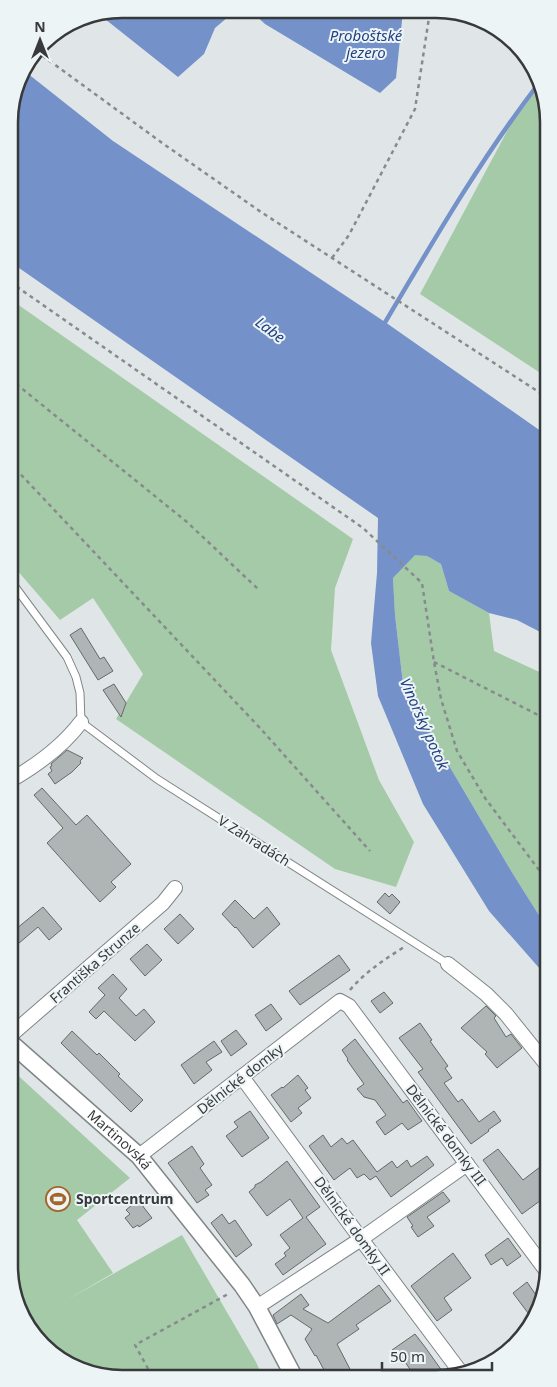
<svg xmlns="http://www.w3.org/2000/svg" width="557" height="1387" font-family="'Noto Sans',sans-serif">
	<rect width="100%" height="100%" fill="#e0e6e7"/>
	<g fill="#a5caa8">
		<polygon points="540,86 544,93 545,376 420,294 519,109"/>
		<polygon points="10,299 353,539 335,588 331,650 379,780 414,842 396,887 335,869 116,719 143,674 93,598 60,620 10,562"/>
		<polygon points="415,554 427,556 441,564 449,591 489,613 494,651 546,675 547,928 513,874 441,752 403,684 395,615 393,578"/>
		<polygon points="12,1070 130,1178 77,1220 113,1273 65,1301 182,1235 256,1362 262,1375 100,1376 47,1350 13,1294"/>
	</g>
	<g fill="#7491c9">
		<polygon points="122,9 227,9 228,17 215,28 204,54 178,77 105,19 99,13"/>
		<polygon points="250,10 403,11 396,78 380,93 265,24"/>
		<polygon points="22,69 113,141 385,322 545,434 546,635 517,620 489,613 449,591 441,564 427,556 415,555 393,578 395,615 403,684 441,752 513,874 547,928 547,977 489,911 423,804 378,696 371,643 377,573 378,518 9,261 9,114 21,72"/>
	</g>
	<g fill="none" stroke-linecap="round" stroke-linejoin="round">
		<path stroke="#7491c9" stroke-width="4.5" d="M383 326C432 243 480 160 539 83"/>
	</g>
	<g fill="#afb5b4" stroke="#646a68">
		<polygon points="81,628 100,659 104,657 113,671 98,680 70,635"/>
		<polygon points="114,684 126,703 121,717 103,690"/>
		<polygon points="67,750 83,758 80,761 81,763 72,772 55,784 48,774 52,771 50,767 52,766 51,764"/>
		<polygon points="42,788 76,825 87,815 131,864 111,882 116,887 100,902 47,843 63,828 34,795"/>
		<polygon points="385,893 389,897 392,894 400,902 390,914 377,902"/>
		<polygon points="235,900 254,919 267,907 280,924 253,948 236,927 235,928 222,914"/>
		<polygon points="43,907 62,929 49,940 38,927 12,949 11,933"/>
		<polygon points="180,914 194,929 178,944 164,929"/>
		<polygon points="147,944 162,960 145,976 130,959"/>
		<polygon points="339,955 350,970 300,1005 289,991"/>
		<polygon points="113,974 127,989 119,998 136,1016 144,1009 155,1022 135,1041 104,1011 96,1019 89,1012 105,995 98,988"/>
		<polygon points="384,992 393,1003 380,1013 371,1001"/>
		<polygon points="271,1004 282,1019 266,1031 255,1015"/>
		<polygon points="486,1006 496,1016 494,1018 506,1037 511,1034 522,1048 497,1068 485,1054 487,1052 461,1028"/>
		<polygon points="420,1023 432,1040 430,1041 448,1066 445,1068 452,1078 444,1083 458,1102 462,1099 479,1122 494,1111 501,1121 488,1130 489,1131 471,1144 418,1072 423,1069 399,1038"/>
		<polygon points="236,1030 247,1044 231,1056 221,1041"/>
		<polygon points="72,1031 97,1055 99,1053 120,1074 118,1076 143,1100 131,1112 61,1043"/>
		<polygon points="355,1039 403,1103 407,1100 422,1121 408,1130 402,1123 385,1135 376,1122 386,1115 375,1100 364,1097 357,1089 364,1084 347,1060 348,1059 342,1050"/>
		<polygon points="214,1041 222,1052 206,1062 212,1070 194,1084 181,1065"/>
		<polygon points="298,1075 308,1088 305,1090 311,1098 298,1108 302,1113 291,1122 271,1095 282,1087 283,1088"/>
		<polygon points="250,1111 269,1138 242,1157 226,1136 238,1127 234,1122"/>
		<polygon points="323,1135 331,1147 342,1138 347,1144 353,1140 377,1172 392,1161 397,1168 407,1160 411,1167 427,1156 434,1165 391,1197 376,1176 370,1180 364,1174 357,1178 350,1168 334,1180 309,1146"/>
		<polygon points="192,1146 204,1164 200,1168 212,1185 205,1190 209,1195 197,1203 168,1163"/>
		<polygon points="498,1149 523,1180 540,1167 548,1177 548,1195 522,1214 483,1160"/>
		<polygon points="287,1161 320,1207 306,1217 326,1244 283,1275 275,1264 286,1256 284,1253 290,1248 280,1235 303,1218 290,1199 267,1216 249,1192 255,1187 255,1185 261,1182"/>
		<polygon points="443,1192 450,1201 427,1217 434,1226 418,1237 411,1227 413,1226 407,1217"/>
		<polygon points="138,1200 152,1218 139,1227 138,1225 133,1228 125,1218 130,1214 126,1210"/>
		<polygon points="222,1214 229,1224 235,1220 252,1245 236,1257 211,1223"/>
		<polygon points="508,1238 521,1256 507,1266 502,1258 491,1265 485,1255"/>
		<polygon points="453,1253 471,1278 444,1298 452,1310 437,1321 411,1286"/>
		<polygon points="527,1282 538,1298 531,1317 513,1293"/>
		<polygon points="379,1285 391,1301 356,1325 359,1329 337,1344 353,1375 330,1375 326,1369 324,1370 316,1355 315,1356 305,1339 312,1329 291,1315 277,1324 273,1315 301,1294 309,1305 303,1309 328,1323"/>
		<polygon points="415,1334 425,1347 445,1375 414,1375 405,1362 402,1364 392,1350"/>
	</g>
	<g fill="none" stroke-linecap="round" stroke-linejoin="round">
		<defs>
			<polyline id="service" points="10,580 67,657 76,677 80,693 81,722 157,779 448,964"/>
			<g id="minor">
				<path d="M11 780C37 765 63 746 81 722"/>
				<polyline points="448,964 486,994 506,1014 547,1065"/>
				<polyline points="12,1034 163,903 175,888"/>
				<polyline points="242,1077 361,1239 462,1374"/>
				<polyline points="139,1156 340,1001 349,1006 548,1273"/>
				<polyline points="257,1307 361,1239 467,1164"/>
			</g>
			<g id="tertiary">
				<path id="s1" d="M12 1044 139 1156 242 1285 257 1307 293 1375"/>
			</g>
		</defs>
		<use href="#service" stroke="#808687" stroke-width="9"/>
		<use href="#minor" stroke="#808687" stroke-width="16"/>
		<use href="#tertiary" stroke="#808687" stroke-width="19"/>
		<g stroke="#878b8c" stroke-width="2.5" stroke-dasharray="4 4" stroke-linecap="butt">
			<polyline points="36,51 165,145 261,212 545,396"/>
			<polyline points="332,258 349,235 415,109 430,11"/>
			<polyline points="10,282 363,528 422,583 434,662 441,699 457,751 485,798 542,874 547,887"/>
			<polyline points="10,379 187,522 258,589"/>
			<polyline points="10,463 260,728 370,851"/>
			<polyline points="434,662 546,719"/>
			<path d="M350 990C365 972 384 960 404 947"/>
			<polyline points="152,1376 135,1345 230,1293"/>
		</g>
		<use href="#service" stroke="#fff" stroke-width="7"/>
		<use href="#minor" stroke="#fff" stroke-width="14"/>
		<use href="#tertiary" stroke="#fff" stroke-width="16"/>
	</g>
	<defs>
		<symbol id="stadium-ring" viewBox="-11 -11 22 22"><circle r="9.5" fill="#edf4f5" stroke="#a4652b" stroke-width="1.5"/><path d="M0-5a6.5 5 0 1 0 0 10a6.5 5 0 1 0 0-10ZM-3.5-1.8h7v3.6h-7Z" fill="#a4652b"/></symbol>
	</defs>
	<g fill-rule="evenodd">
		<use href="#stadium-ring" x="44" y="1185" width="28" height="28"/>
	</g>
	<g text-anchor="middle" stroke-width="4" stroke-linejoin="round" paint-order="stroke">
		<g font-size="14" fill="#37393a" stroke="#edf4f5">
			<text transform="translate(254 841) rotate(32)" y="5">V Zahradách</text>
			<text transform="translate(95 963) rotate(-41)" y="5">Františka Strunze</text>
			<text transform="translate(240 1079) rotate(-38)" y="5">Dělnické domky</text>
			<text transform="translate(446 1135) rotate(53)" y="5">Dělnické domky III</text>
			<text dy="5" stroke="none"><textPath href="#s1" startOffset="144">Martinovská</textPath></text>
			<text transform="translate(352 1226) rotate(54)" y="5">Dělnické domky II</text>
		</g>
		<g font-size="14" font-weight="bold" fill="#37393a" stroke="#edf4f5" text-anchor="start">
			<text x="76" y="1204">Sportcentrum</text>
		</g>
		<g font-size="15" font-style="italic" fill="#214185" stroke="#edf4f5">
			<text x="366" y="41">Proboštské<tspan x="366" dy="17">jezero</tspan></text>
			<text transform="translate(270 330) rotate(37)" y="5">Labe</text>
			<text transform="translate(424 724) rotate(66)" y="5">Vinořský potok</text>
		</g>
	</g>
	<path d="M0 0H557V1387H0ZM122 18H436A104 104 0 0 1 540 122V1266A104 104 0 0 1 436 1370H122A104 104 0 0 1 18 1266V122A104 104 0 0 1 122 18Z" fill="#edf4f5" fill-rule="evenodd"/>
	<path fill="none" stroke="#37393a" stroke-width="2.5" d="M122 18H436A104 104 0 0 1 540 122V1266A104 104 0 0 1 436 1370H122A104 104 0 0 1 18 1266V122A104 104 0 0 1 122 18Z"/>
	<g transform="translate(40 40)" stroke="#edf4f5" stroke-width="4" paint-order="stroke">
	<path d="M0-4L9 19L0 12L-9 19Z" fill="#37393a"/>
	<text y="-8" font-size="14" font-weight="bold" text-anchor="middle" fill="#37393a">N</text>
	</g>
	<path d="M382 1362v8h110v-8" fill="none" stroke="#37393a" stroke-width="2.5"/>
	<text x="390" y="1362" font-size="15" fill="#37393a" stroke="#edf4f5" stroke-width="4" paint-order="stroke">50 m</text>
</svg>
